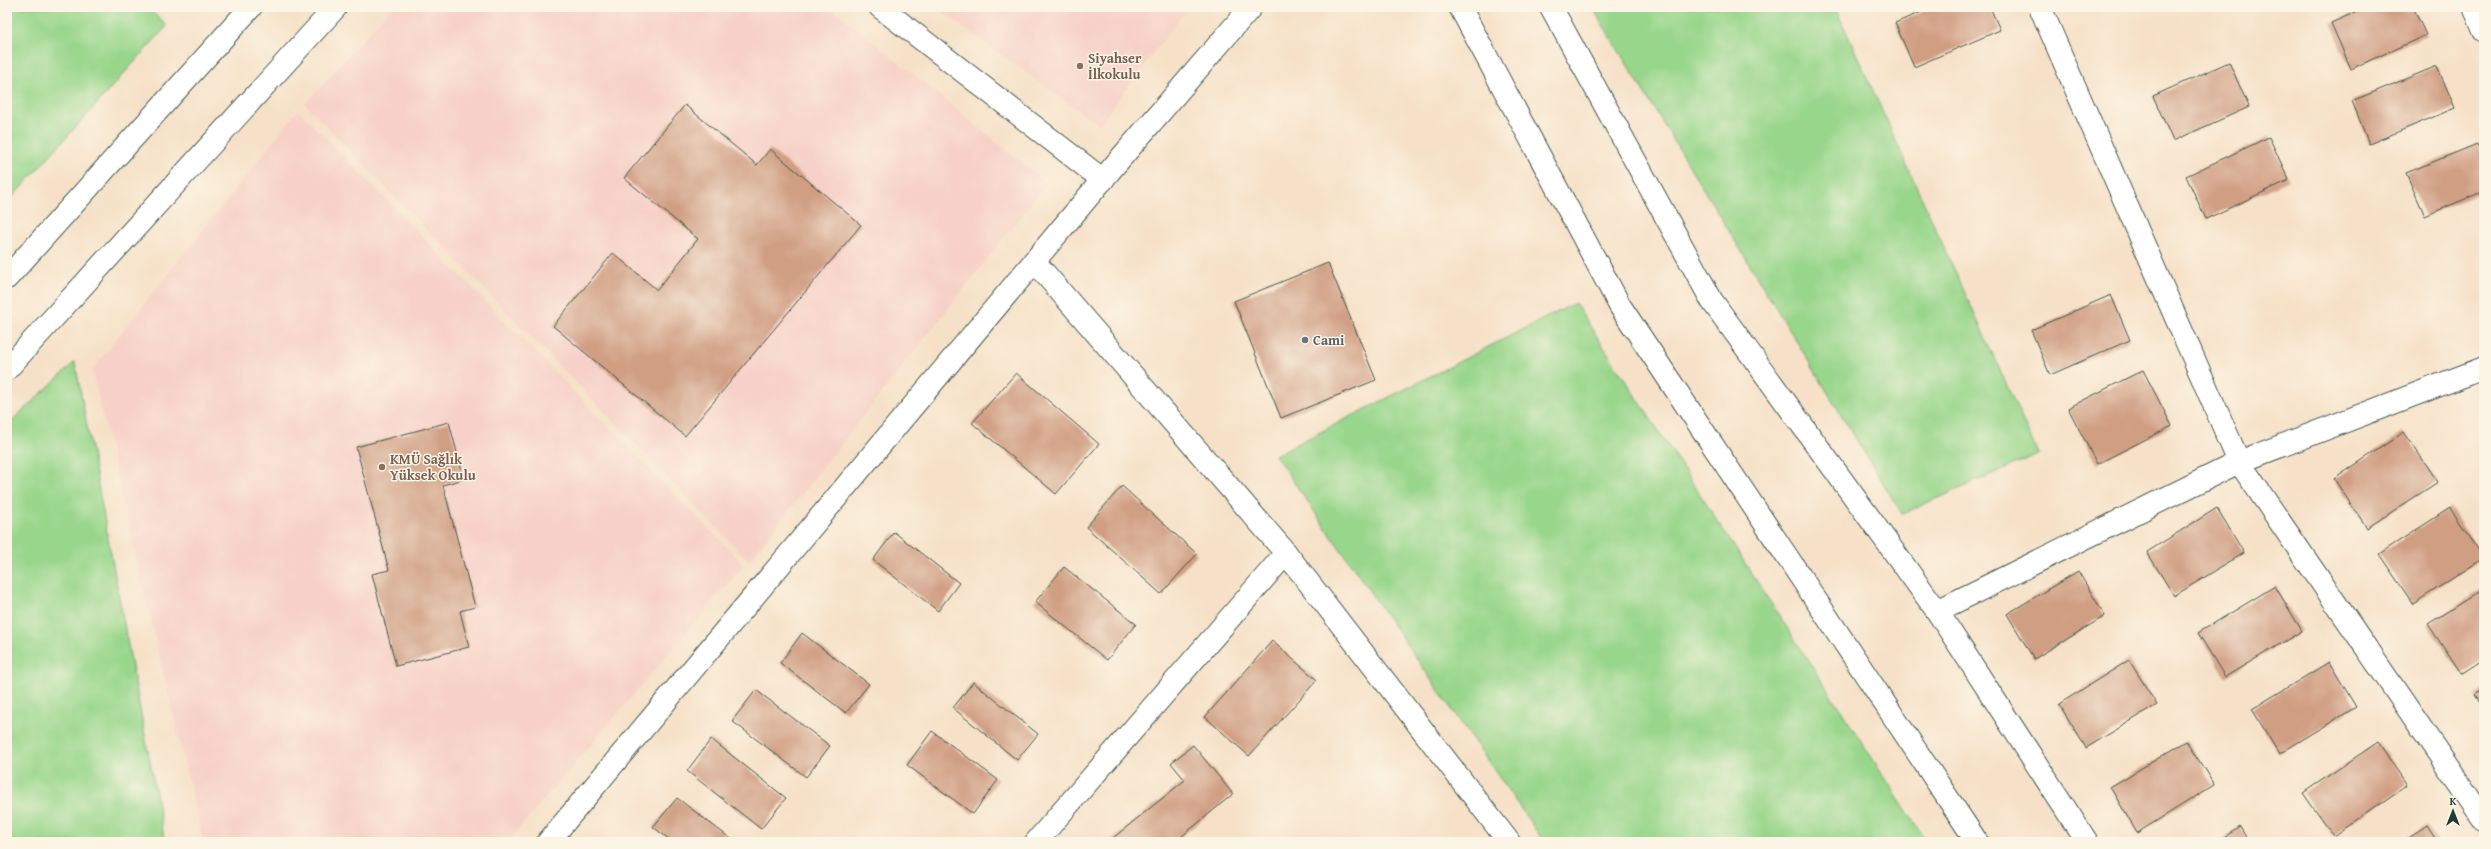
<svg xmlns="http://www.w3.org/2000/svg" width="2491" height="849" font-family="'Gentium Book Plus',serif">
	<rect width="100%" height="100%" fill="#fcf5e5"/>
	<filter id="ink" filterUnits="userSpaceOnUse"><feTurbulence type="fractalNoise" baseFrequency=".025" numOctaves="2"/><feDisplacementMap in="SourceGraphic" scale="8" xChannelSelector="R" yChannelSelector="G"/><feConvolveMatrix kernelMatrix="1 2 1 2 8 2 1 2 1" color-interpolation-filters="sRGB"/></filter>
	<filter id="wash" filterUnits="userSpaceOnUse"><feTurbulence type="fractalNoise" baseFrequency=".012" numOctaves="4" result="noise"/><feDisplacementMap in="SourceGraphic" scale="16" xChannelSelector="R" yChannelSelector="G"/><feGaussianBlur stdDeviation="0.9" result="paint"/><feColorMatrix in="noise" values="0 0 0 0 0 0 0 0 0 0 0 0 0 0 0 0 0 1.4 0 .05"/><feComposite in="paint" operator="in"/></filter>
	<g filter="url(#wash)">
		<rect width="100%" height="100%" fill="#f6e1c8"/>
		<g fill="#f7d1c7">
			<polygon points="392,7 830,7 1047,183 749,561 305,104"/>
			<polygon points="935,7 1188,7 1099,125"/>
			<polygon points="298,110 744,565 508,842 203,842 92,370"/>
		</g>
		<g fill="#98d68b" stroke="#5c8a60">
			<polygon points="7,7 147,7 167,26 7,203"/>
			<polygon points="1592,7 1835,7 2038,454 1902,514"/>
			<polygon points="1575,303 1927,842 1544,842 1275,455"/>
			<polygon points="75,362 165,842 7,842 7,425"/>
		</g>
		<g id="blocks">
			<g fill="#d09e83">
				<polygon points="1933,7 1990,7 2000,30 1914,67 1895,23"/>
				<polygon points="2367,7 2413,7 2426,35 2351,69 2331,23"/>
				<polygon points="2229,62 2249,107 2173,141 2153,96"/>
				<polygon points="2437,66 2455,108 2369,144 2352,101"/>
				<polygon points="685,105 757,165 770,149 861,225 685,436 553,326 613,253 657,290 698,239 624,178"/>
				<polygon points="2269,137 2289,180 2206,219 2186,176"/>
				<polygon points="2477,144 2484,160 2484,191 2425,216 2406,173"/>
				<polygon points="1328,263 1376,380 1281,418 1234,301"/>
				<polygon points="2111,295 2130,340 2050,375 2031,330"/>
				<polygon points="2143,370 2172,426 2097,464 2068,408"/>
				<polygon points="1016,373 1099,444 1056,494 972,423"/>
				<polygon points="449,422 464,479 443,485 475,607 460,611 469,647 396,666 372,574 389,570 356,447"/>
				<polygon points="2404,432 2438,482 2367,528 2334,479"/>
				<polygon points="1122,486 1197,554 1161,594 1086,527"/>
				<polygon points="2217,508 2244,553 2174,596 2147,552"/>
				<polygon points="2450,508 2484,558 2413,604 2379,554"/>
				<polygon points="894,532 959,583 938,611 873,560"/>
				<polygon points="1064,567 1136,624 1107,660 1035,602"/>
				<polygon points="2078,571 2105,616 2034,659 2007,614"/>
				<polygon points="2275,586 2302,631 2225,677 2198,633"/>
				<polygon points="2484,588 2484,659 2461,674 2428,624"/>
				<polygon points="802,633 869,684 846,713 780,663"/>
				<polygon points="1272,641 1317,680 1249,756 1205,717"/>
				<polygon points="2129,660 2157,705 2086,748 2059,704"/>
				<polygon points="2329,662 2356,707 2279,754 2252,709"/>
				<polygon points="973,682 1038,734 1017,760 953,708"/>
				<polygon points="2484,689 2484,709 2475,695"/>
				<polygon points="756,690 830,746 806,777 732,721"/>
				<polygon points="932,731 998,780 973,814 907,765"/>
				<polygon points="711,739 786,798 761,829 687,771"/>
				<polygon points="2187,741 2214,785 2137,833 2110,787"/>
				<polygon points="2378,742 2407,785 2333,836 2303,793"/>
				<polygon points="1193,745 1233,794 1175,842 1108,842 1185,780 1171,763"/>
				<polygon points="677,798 735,842 673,842 653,827"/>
				<polygon points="2427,825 2438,842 2402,842"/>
				<polygon points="2240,827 2249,842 2216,842"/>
			</g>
		</g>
	</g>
	<g filter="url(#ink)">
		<use href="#blocks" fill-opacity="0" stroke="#3f564a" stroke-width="1"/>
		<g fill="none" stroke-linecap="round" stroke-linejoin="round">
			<defs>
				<g id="minor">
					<polyline points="880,7 1103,180"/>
					<polyline points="2040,7 2239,462 2484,820"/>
					<polyline points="2474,7 2484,31"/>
					<polyline points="1034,261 1286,553 1036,842"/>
					<polyline points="1286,553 1509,842"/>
					<polyline points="1937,611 2239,462 2484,368"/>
					<polyline points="548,842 1114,166 1251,7"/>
				</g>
				<g id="tertiary">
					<polyline points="1460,7 1620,306 1977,842"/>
					<polyline points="1551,7 1712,301 1937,611 2087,842"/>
				</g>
				<g id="secondary">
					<polyline points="7,278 251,7"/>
					<polyline points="7,369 336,7"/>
				</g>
			</defs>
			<use href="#minor" stroke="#3f564a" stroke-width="24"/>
			<use href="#tertiary" stroke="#3f564a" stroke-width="24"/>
			<use href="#secondary" stroke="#3f564a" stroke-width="24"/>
			<use href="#minor" stroke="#fff" stroke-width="22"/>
			<use href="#tertiary" stroke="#fff" stroke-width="22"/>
			<use href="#secondary" stroke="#fff" stroke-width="22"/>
		</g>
	</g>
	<g fill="#8d6e63" stroke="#fcf5e5" stroke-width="1.5">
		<circle cx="1080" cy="66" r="4"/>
		<circle cx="382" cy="467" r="4"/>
	</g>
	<circle fill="#6b7280" stroke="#fcf5e5" stroke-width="1.5" cx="1305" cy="340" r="4"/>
	<g text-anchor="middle" stroke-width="3" stroke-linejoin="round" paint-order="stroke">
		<g font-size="14" font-weight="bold" fill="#785e54" stroke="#fcf5e5" text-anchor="start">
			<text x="1088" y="63">Siyahser<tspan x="1088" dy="16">İlkokulu</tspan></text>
			<text x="390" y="464">KMÜ Sağlık<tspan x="390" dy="16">Yüksek Okulu</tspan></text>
		</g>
		<g font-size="14" font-weight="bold" fill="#5b616d" stroke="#fcf5e5" text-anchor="start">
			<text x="1313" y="345">Cami</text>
		</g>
	</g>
	<rect width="2491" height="849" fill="none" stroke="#fcf5e5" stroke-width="24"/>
	<g transform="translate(2453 811)" stroke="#fcf5e5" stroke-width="3" paint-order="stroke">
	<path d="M0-3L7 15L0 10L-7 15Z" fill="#1f3d34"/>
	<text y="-6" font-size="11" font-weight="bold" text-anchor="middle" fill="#1f3d34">K</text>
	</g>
</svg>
